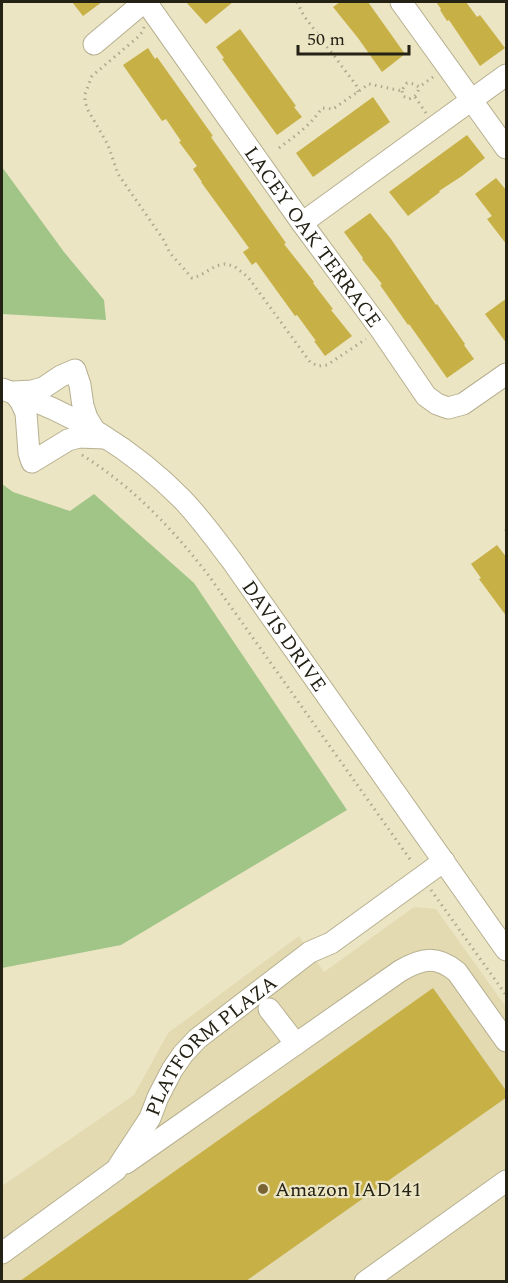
<svg xmlns="http://www.w3.org/2000/svg" width="508" height="1283" font-family="Spectral,serif">
	<rect width="100%" height="100%" fill="#ece5c4"/>
	<polygon fill="#e3dab2" points="414,907 436,909 506,1007 506,1281 2,1281 2,1186 134,1095 168,1033 299,936 324,972"/>
	<g fill="#a0c587">
		<polygon points="2,167 64,252 104,300 106,320 2,314"/>
		<polygon points="2,484 13,492 70,511 94,494 194,583 347,810 121,945 2,968"/>
	</g>
	<g fill="#c7b045">
		<polygon points="72,2 102,2 83,16"/>
		<polygon points="186,2 233,2 206,24"/>
		<polygon points="340,2 368,2 405,54 382,72 358,38 333,7"/>
		<polygon points="436,2 466,2 477,17 480,15 505,48 480,66 449,20 447,21 440,10 441,9"/>
		<polygon points="240,29 296,106 294,107 302,117 277,135 222,59 224,58 216,47"/>
		<polygon points="148,48 155,59 157,57 213,136 211,137 286,243 284,244 314,282 313,283 333,309 331,310 352,336 325,356 314,341 316,341 297,315 295,316 256,262 252,265 243,252 249,248 201,182 202,182 193,169 197,166 179,142 181,141 166,119 162,121 123,65"/>
		<polygon points="373,97 390,122 313,177 296,153"/>
		<polygon points="467,135 485,158 462,176 439,191 440,192 408,216 389,192"/>
		<polygon points="496,178 507,191 507,245 487,219 492,216 475,194"/>
		<polygon points="370,213 391,239 436,305 437,304 465,344 464,345 474,359 447,378 409,324 408,325 380,285 382,284 362,259 363,258 344,232"/>
		<polygon points="507,298 507,344 485,314"/>
		<polygon points="497,545 507,558 507,617 479,579 481,578 471,564"/>
		<polygon points="433,988 507,1092 507,1097 246,1281 20,1281"/>
	</g>
	<g fill="none" stroke-linecap="round" stroke-linejoin="round">
		<defs>
			<g id="minor">
				<path id="s1" d="M146 2 302 223 381 330 426 396 437 404 448 408 463 404 506 374"/>
				<polyline points="401,2 506,148"/>
				<polyline points="94,44 144,2"/>
				<polyline points="302,223 506,75"/>
				<path id="s2" d="M2 389C70 411 132 448 183 500 201 519 216 540 232 561L506 950"/>
				<polyline points="14,392 32,391 43,388 61,376 75,370 80,385 83,406 87,418 95,431"/>
				<polyline points="15,394 21,402 26,413 29,453 32,462 68,440 79,437 105,438"/>
				<polyline points="269,1009 296,1044"/>
				<path d="M126 1163 400 971C422 958 437 955 457 972L506 1041"/>
				<path id="s3" d="M2 1253 116 1170 150 1118 158 1097 172 1070 183 1054 197 1039 310 952 331 943 444 861"/>
				<polyline points="365,1282 506,1181"/>
			</g>
		</defs>
		<use href="#minor" stroke="#b7b090" stroke-width="23"/>
		<g stroke="#aea88d" stroke-width="3" stroke-dasharray="1.5 4.5" stroke-linecap="butt">
			<polyline points="297,2 304,16 356,85 358,92"/>
			<polyline points="144,27 143,31 138,37 92,76 85,94 85,102 88,110 108,145 118,174 163,239 170,253 192,278 199,276 216,266 225,264 234,266 248,277 310,362 318,366 327,365 366,339"/>
			<path d="M402 91 403 96 409 99C415 97 418 94 419 87"/>
			<polyline points="415,97 426,113"/>
			<path d="M279 148C295 136 311 125 322 108L333 109 369 84 402 91 404 86 407 83 414 84 419 87 433 77"/>
			<path d="M82 455C133 487 172 528 209 576L412 862"/>
			<polyline points="506,529 506,532"/>
			<polyline points="431,890 506,995"/>
		</g>
		<use href="#minor" stroke="#fff" stroke-width="21"/>
	</g>
	<circle fill="#796534" stroke="#ece5c4" stroke-width="2" cx="263" cy="1189" r="6"/>
	<g text-anchor="middle" stroke-width="4.5" stroke-linejoin="round" paint-order="stroke">
		<g font-size="20" fill="#242115" stroke="#ece5c4">
			<text dy="7" stroke="none"><textPath href="#s1" startOffset="288">LACEY OAK TERRACE</textPath></text>
			<text dy="7" stroke="none"><textPath href="#s2" startOffset="384">DAVIS DRIVE</textPath></text>
			<text dy="7" stroke="none"><textPath href="#s3" startOffset="300">PLATFORM PLAZA</textPath></text>
		</g>
		<g font-size="20" fill="#242115" stroke="#ece5c4" text-anchor="start">
			<text x="275" y="1196">Amazon IAD141</text>
		</g>
	</g>
	<rect width="508" height="1283" fill="none" stroke="#242115" stroke-width="6"/>
	<path d="M298 45v9h111v-9" fill="none" stroke="#242115" stroke-width="3"/>
	<text x="307" y="45" font-size="18" fill="#242115" stroke="#ece5c4" stroke-width="4.5" paint-order="stroke">50 m</text>
</svg>
